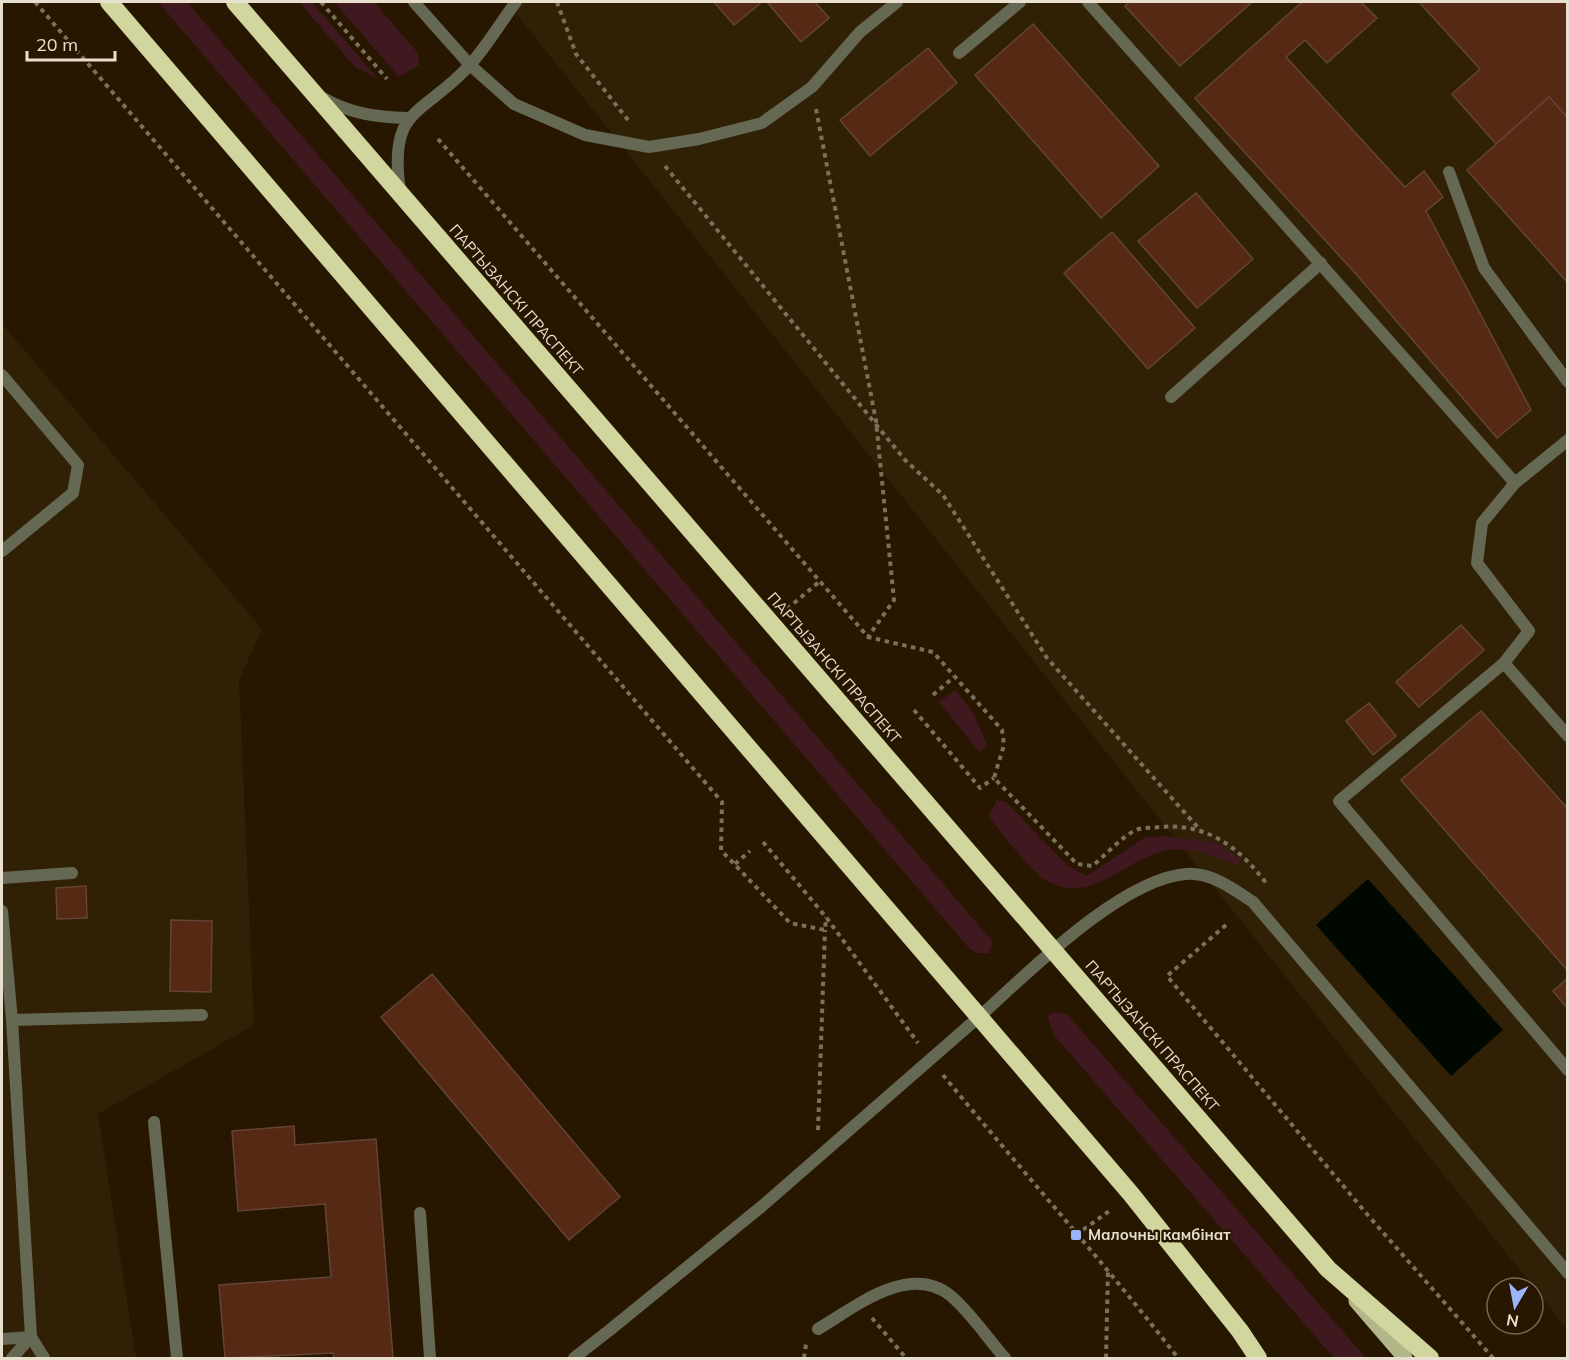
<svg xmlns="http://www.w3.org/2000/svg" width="1569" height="1360" font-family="Mulish,sans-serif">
	<rect width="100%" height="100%" fill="#271700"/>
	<g fill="#302106">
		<polygon points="507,2 1567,2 1567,1329"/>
		<polygon points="2,324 262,629 239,680 254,1025 98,1114 136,1358 2,1358"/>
	</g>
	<g fill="#40181f">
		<polygon points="158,2 187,2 993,942 989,953 976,953 969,948"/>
		<polygon points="299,2 312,2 377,78 355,67"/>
		<polygon points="334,2 374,2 418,53 419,65 399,77"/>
		<polygon points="955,690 973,712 987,745 979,752 939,702"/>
		<path d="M997 800 1006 802 1068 866 1087 876 1144 838 1164 836 1215 842 1241 859 1238 866C1218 857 1194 848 1171 850 1126 855 1095 907 1047 881 1027 869 1004 834 988 816Z"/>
		<polygon points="1053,1012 1067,1014 1366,1358 1334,1358 1053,1034 1048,1017"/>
	</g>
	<polygon fill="#000800" points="1368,879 1503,1030 1451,1076 1316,925"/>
	<g fill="#552914" stroke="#644436" stroke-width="1.5">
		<polygon points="714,2 762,2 734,25"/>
		<polygon points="767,2 815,2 829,18 801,42"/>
		<polygon points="1130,2 1252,2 1180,66 1125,6"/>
		<polygon points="1302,2 1361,2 1377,18 1327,63 1305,40 1286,57 1405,187 1424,171 1443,197 1426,211 1531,410 1497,438 1356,274 1195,98"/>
		<polygon points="1419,2 1568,2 1568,118 1549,97 1496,144 1452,94 1480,69"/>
		<polygon points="1033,24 1159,166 1101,218 975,75"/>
		<polygon points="928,48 957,83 870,156 840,120"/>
		<polygon points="1549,97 1568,118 1568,283 1467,170"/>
		<polygon points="1196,193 1253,259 1197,308 1138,241"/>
		<polygon points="1112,232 1195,328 1148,369 1064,273"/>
		<polygon points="1461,625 1484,650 1419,707 1396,682"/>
		<polygon points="1369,703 1396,736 1373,755 1346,721"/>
		<polygon points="1481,711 1568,809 1568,971 1401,780"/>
		<polygon points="86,886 87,918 57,919 56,888"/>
		<polygon points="171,920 212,921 211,992 170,991"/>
		<polygon points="432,974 620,1197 569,1240 381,1017"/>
		<polygon points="1568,978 1568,1009 1553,991"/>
		<polygon points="294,1126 295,1145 376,1139 393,1358 334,1358 333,1353 225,1358 219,1285 331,1277 325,1204 238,1211 232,1131"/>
	</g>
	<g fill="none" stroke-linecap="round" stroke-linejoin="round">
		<g stroke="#7c6f5b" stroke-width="4" stroke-dasharray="4.5 4.5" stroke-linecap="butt">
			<polyline points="35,2 722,802 721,850 790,923 825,930 826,917"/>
			<polyline points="321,2 387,79"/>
			<polyline points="557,2 576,54 628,120"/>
			<polyline points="816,109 876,421 894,600 868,637"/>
			<path d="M438 139 868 637 933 652 1002 730 1004 745 994 778 1077 864 1092 866C1106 855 1121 837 1136 830 1142 827 1153 828 1160 827 1207 823 1239 847 1266 883"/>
			<polyline points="665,166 905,460 943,495 1047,658 1201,831"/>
			<polyline points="787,609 819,582"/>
			<polyline points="933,695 954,677"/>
			<polyline points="914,710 980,788 994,778"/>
			<polyline points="763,842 826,917 918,1043"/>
			<polyline points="735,864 750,851"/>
			<polyline points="1226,925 1167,976 1366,1213 1493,1358"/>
			<path d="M943 1075C1021 1170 1103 1261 1178 1358"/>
			<polyline points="818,1130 825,930"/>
			<polyline points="1076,1235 1112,1209"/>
			<polyline points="872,1318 906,1358"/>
			<polyline points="804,1358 806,1344"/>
			<polyline points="1106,1358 1108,1269"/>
		</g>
		<g stroke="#656852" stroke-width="12">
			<polyline points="414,2 470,65 514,104 585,135 649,147 699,139 762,123 812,87 860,32 897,2"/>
			<polyline points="1088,2 1515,483"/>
			<polyline points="959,53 1020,2"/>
			<path d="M323 98C351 114 376 117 408 118"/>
			<polyline points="1449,172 1484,268 1568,382"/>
			<path d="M400 191C388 106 422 117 470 65 487 46 501 22 516 2"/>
			<polyline points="2,375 78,465 73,493 2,551"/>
			<polyline points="1171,397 1321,263"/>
			<polyline points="1504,663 1529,631 1477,563 1482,523 1515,483 1568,440"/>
			<polyline points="1568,736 1504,663 1339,801 1568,1070"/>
			<polyline points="2,878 72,873"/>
			<polyline points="2,911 12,1020 31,1337 44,1358"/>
			<path d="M980 1016C1028 973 1121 879 1186 874 1211 872 1233 889 1253 902L1568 1273"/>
			<polyline points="12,1020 202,1015"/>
			<polyline points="154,1122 177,1358"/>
			<polyline points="420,1213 430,1358"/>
			<path d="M818 1329C855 1307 910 1262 951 1296 971 1313 988 1339 1005 1358"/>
			<polyline points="2,1339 31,1337 12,1358"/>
			<polyline points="574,1358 611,1329"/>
		</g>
		<polyline stroke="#656852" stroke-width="12" points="611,1329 761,1207 980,1016"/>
		<polyline stroke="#b2b789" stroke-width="15" points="1356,1301 1405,1358"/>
		<g stroke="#d1d69f" stroke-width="18">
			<polyline points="109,2 1131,1194 1240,1331 1258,1358"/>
			<polyline points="235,2 1328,1269 1430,1358"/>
		</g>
	</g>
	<rect fill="#9db4fd" stroke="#271700" stroke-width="2" x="1070" y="1229" width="12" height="12" rx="3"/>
	<g text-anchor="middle" stroke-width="5" stroke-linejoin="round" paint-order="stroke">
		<g font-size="15" fill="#e9dfcf" stroke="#271700">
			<text transform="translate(516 300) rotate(49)" y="5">ПАРТЫЗАНСКІ ПРАСПЕКТ</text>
			<text transform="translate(834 668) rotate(49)" y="5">ПАРТЫЗАНСКІ ПРАСПЕКТ</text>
			<text transform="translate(1152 1036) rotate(49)" y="5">ПАРТЫЗАНСКІ ПРАСПЕКТ</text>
		</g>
		<g font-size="15" font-weight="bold" fill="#e9dfcf" stroke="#271700" text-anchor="start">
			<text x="1088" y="1240">Малочны камбінат</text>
		</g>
	</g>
	<rect width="1569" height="1360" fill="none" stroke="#e9dfcf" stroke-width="6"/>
	<g transform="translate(1515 1306) rotate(190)"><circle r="28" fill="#271700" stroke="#756753" stroke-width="1.5"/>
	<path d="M0-4.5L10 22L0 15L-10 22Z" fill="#9db4fd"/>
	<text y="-9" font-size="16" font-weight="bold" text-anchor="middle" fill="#e9dfcf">N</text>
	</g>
	<path d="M27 51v9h88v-9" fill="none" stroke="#e9dfcf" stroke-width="3"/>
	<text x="36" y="51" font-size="18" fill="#e9dfcf" stroke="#271700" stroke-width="4.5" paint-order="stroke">20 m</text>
</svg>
